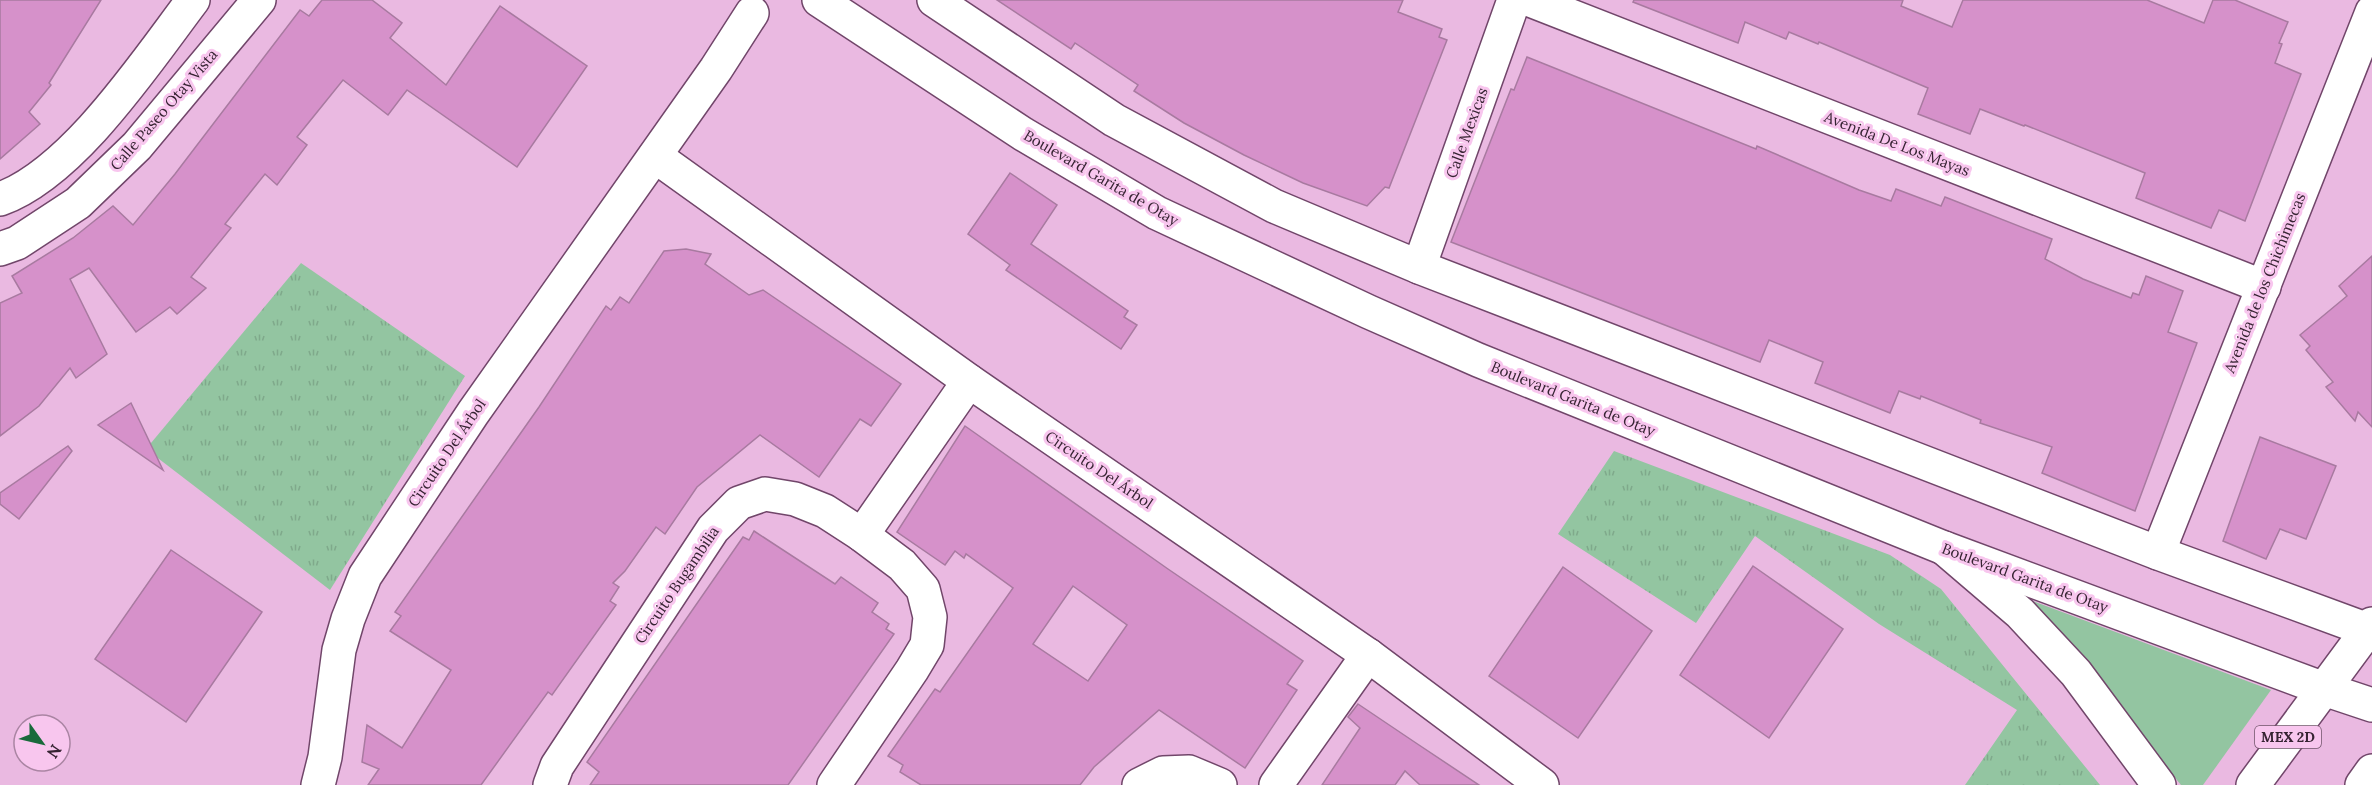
<svg xmlns="http://www.w3.org/2000/svg" width="2372" height="785" font-family="Lora,serif">
	<defs>
		<pattern id="park-tufts" width="24" height="20" patternUnits="userSpaceOnUse" patternTransform="scale(1.5)"><rect width="24" height="20" fill="#93c5a1"/><path d="M3 7l-1-3M5 7V3M7 7l1-3M15 17l-1-3M17 17v-4M19 17l1-3" fill="none" stroke="#7fa98b"/></pattern>
	</defs>
	<rect width="100%" height="100%" fill="#eab9e1"/>
	<polygon fill="#93c5a1" points="2027,599 2271,690 2203,785 2181,785"/>
	<g fill="url(#park-tufts)">
		<polygon points="301,263 465,376 330,590 146,449"/>
		<polygon points="1614,451 1890,555 1941,589 2100,785 1965,785 2017,710 1879,624 1755,536 1696,623 1558,534"/>
	</g>
	<g fill="#d691ca" stroke="#a87aa0" stroke-width="1.5" fill-rule="evenodd">
		<polygon points="0,0 101,0 49,83 51,85 29,112 40,124 0,159"/>
		<polygon points="322,0 372,0 402,23 390,38 446,85 500,6 587,66 517,167 407,90 388,115 343,80 297,137 307,145 277,185 265,174 225,224 231,228 191,277 206,288 177,314 170,307 136,332 89,268 70,279 107,354 76,378 70,368 39,406 0,436 0,303 22,293 12,276 73,238 113,206 133,225 175,174 300,10 309,16"/>
		<polygon points="997,0 1403,0 1398,12 1442,29 1439,37 1447,40 1389,188 1385,187 1367,206 1303,183 1244,155 1184,123 1134,91 1138,85 1075,43 1071,49"/>
		<polygon points="1634,0 1903,0 1901,6 1952,27 1963,0 2147,0 2204,23 2213,0 2235,0 2288,22 2279,43 2282,44 2275,63 2301,74 2245,221 2219,210 2211,228 2136,198 2145,173 2025,125 2024,126 1980,109 1970,134 1918,114 1928,88 1819,42 1818,44 1789,32 1786,39 1745,22 1738,43 1633,2"/>
		<polygon points="1527,57 1756,149 1757,146 1859,190 1891,201 1896,189 1941,206 1945,197 2052,239 2045,259 2083,279 2131,298 2133,293 2139,295 2146,276 2183,291 2168,332 2197,343 2135,511 2042,473 2052,447 1980,423 1981,420 1921,396 1920,399 1899,391 1890,413 1815,383 1823,362 1769,340 1760,362 1451,242 1511,89 1514,90"/>
		<polygon points="1010,173 1057,205 1031,244 1128,311 1124,317 1137,325 1121,349 1006,270 1010,265 968,234"/>
		<polygon points="686,249 711,254 705,264 749,295 763,290 901,384 871,426 860,419 819,477 760,435 697,487 665,534 656,527 625,571 613,583 619,587 610,601 616,605 552,695 548,692 481,785 368,785 379,769 362,762 367,725 402,748 451,670 390,631 401,616 395,612 539,407 606,306 611,310 620,297 629,303 664,251"/>
		<polygon points="2372,256 2372,427 2358,412 2355,421 2326,387 2333,382 2306,350 2310,346 2300,335 2347,296 2339,286"/>
		<polygon points="131,403 163,470 98,425"/>
		<path d="M965 426 1168 569 1303 661 1287 684 1297 690 1245 768 1159 710 1094 767 1080 785H921L900 772 903 765 888 756 935 689 940 692 1013 588 966 554 964 558 955 551 945 565 897 532ZM1073 586 1127 625 1088 681 1033 644Z"/>
		<polygon points="2260,437 2336,466 2306,539 2280,529 2266,559 2223,541"/>
		<polygon points="68,446 72,451 19,519 0,504 0,493"/>
		<polygon points="754,531 835,584 841,577 878,603 872,612 889,624 886,629 894,634 788,785 590,785 599,772 587,762 743,537 749,540"/>
		<polygon points="171,550 262,612 186,722 95,659"/>
		<polygon points="1753,566 1843,629 1769,738 1680,675"/>
		<polygon points="1563,567 1652,631 1578,738 1489,676"/>
		<polygon points="1358,704 1416,743 1479,785 1420,785 1405,771 1395,785 1322,785 1360,728 1348,717"/>
	</g>
	<g fill="none" stroke-linecap="round" stroke-linejoin="round">
		<defs>
			<g id="street">
				<polyline points="1530,0 2264,287"/>
				<polyline points="655,156 969,381 1368,655 1542,785"/>
				<polyline points="1419,267 1514,0"/>
				<polyline points="862,535 969,381"/>
				<polyline points="2158,553 2372,12"/>
				<polyline points="318,785 325,757 339,650 348,619 365,576 473,413 716,69 752,13"/>
				<polyline points="550,785 557,766 713,529 739,503 765,494 795,499 825,511 862,535 902,565 923,589 930,617 927,645 912,670 834,785"/>
				<polyline points="1139,785 1163,773 1189,772 1220,785"/>
				<polyline points="1276,785 1368,655"/>
			</g>
			<g id="secondary">
				<polyline points="819,0 1023,134 1157,213 1369,312 1478,360 1944,548 2324,689"/>
				<polyline points="934,0 1114,120 1274,206 1419,267 2158,553 2368,630"/>
				<path d="M0 199C73 173 146 62 193 0"/>
				<polyline points="0,249 17,243 78,203 137,146 259,0"/>
			</g>
			<g id="highway">
				<polyline points="1944,548 2020,613 2076,673 2159,785"/>
				<polyline points="2324,689 2372,705"/>
				<polyline points="2253,785 2372,624"/>
				<polyline points="2362,785 2372,771"/>
			</g>
		</defs>
		<use href="#street" stroke="#71466a" stroke-width="36"/>
		<use href="#secondary" stroke="#71466a" stroke-width="36"/>
		<use href="#highway" stroke="#71466a" stroke-width="36"/>
		<use href="#street" stroke="#fff" stroke-width="33"/>
		<use href="#secondary" stroke="#fff" stroke-width="33"/>
		<use href="#highway" stroke="#fff" stroke-width="33"/>
	</g>
	<g text-anchor="middle" stroke-width="6" stroke-linejoin="round" paint-order="stroke">
		<rect fill="#f8c6ee" stroke="#70546a" stroke-width="1.5" x="2255" y="726" width="66" height="22" rx="4.5"/>
		<g font-size="14" font-weight="bold" fill="#362332">
			<text x="2288" y="742">MEX 2D</text>
		</g>
		<g font-size="15" fill="#362332" stroke="#f8c6ee">
			<text transform="translate(164 110) rotate(-49)" y="5">Calle Paseo Otay Vista</text>
			<text transform="translate(1467 133) rotate(-70)" y="5">Calle Mexicas</text>
			<text transform="translate(1897 144) rotate(21)" y="5">Avenida De Los Mayas</text>
			<text transform="translate(1101 178) rotate(30)" y="5">Boulevard Garita de Otay</text>
			<text transform="translate(2265 283) rotate(-68)" y="5">Avenida de los Chichimecas</text>
			<text transform="translate(1573 399) rotate(22)" y="5">Boulevard Garita de Otay</text>
			<text transform="translate(447 453) rotate(-56)" y="5">Circuito Del Árbol</text>
			<text transform="translate(1099 470) rotate(34)" y="5">Circuito Del Árbol</text>
			<text transform="translate(2025 578) rotate(20)" y="5">Boulevard Garita de Otay</text>
			<text transform="translate(677 585) rotate(-56)" y="5">Circuito Bugambilia</text>
		</g>
	</g>
	<g transform="translate(42 743) rotate(124)"><circle r="28" fill="#f8c6ee" stroke="#aa85a3" stroke-width="1.5"/>
	<path d="M0-4.5L10 22L0 15L-10 22Z" fill="#196a3b"/>
	<text y="-9" font-size="16" font-weight="bold" text-anchor="middle" fill="#362332">N</text>
	</g>
</svg>
